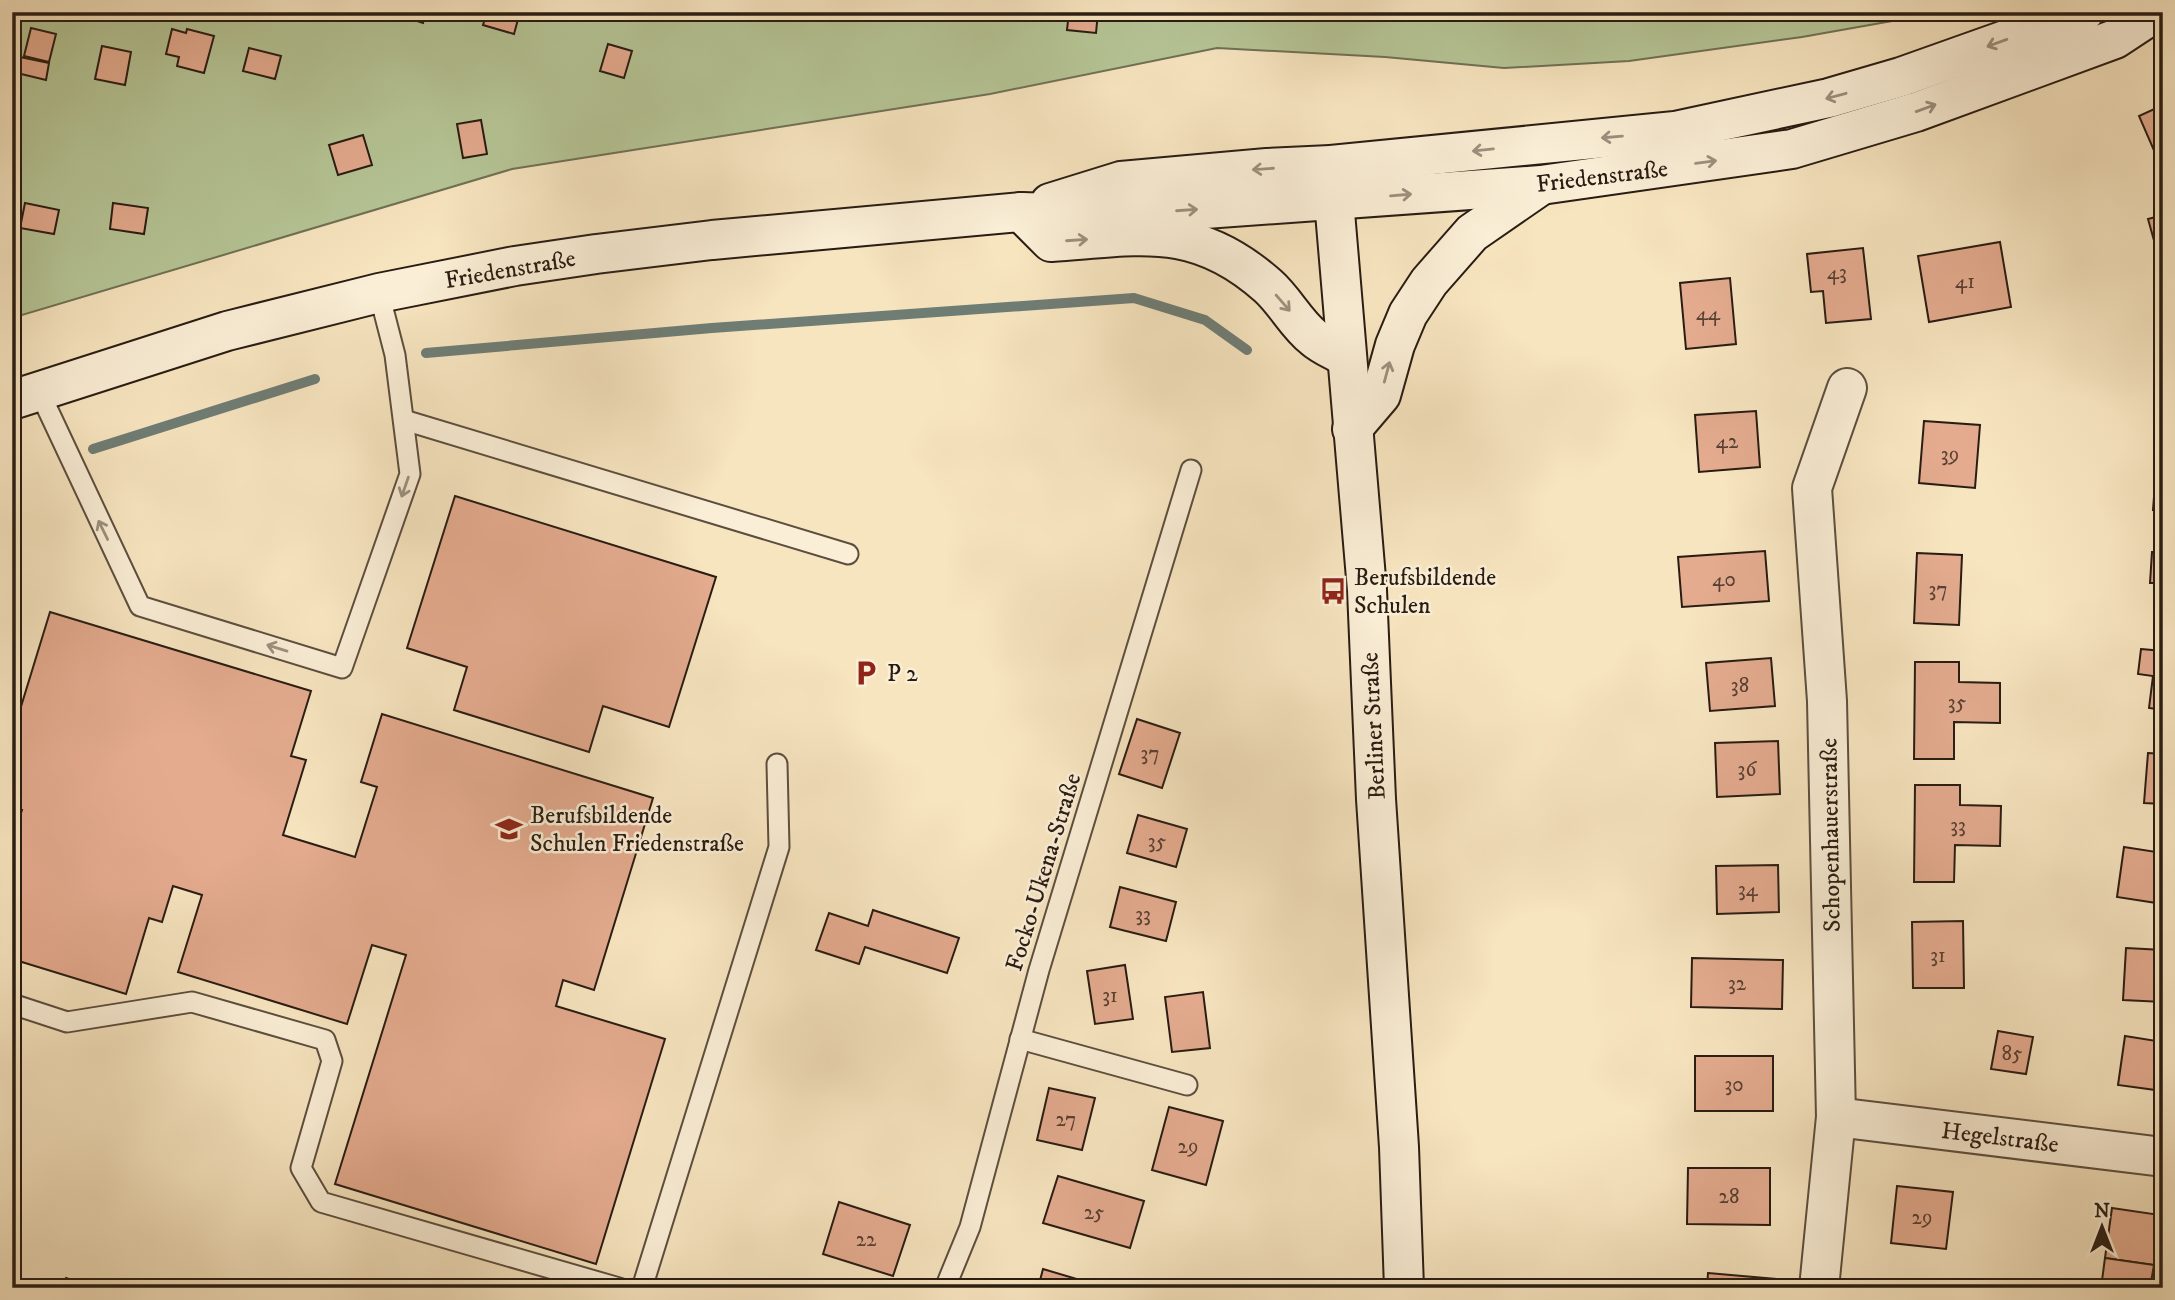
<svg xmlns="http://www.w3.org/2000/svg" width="2175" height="1300" font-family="'IM FELL DW Pica',serif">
	<rect width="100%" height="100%" fill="#f7e5c0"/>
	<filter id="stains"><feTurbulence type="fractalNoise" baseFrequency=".00286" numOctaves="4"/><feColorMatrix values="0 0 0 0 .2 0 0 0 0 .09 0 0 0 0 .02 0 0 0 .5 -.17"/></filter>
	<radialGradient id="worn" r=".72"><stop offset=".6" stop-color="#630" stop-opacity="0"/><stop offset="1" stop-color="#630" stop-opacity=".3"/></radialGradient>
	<polygon fill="#b6c697" stroke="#707155" stroke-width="2" points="12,12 1943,12 1802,37 1629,61 1504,68 1385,57 1217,48 990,94 512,169 12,318"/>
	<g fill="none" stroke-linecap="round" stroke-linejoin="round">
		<g stroke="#6f7d75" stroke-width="10">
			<polyline points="426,353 712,328 1134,298 1205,320 1247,350"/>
			<polyline points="93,449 315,379"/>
		</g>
	</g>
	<g fill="#e4ab8f" stroke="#291c13" stroke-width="2">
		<polygon points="390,12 426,12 423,23"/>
		<polygon points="487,12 520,12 514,34 483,25"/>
		<polygon points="1069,12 1098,12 1096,33 1067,30"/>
		<polygon points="31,28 56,34 49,62 24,56"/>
		<polygon points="172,29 186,33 187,29 214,36 204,73 177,66 179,57 166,54"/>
		<polygon points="608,44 632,51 624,78 600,71"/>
		<polygon points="102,46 131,52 125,85 95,79"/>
		<polygon points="249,48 281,56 275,79 243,71"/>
		<polygon points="20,57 49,63 46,80 17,73"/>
		<polygon points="2163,105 2163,160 2159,162 2139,116"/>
		<polygon points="481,120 487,154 463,158 457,124"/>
		<polygon points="363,135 372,165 338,175 329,145"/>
		<polygon points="25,203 59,210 54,234 20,228"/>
		<polygon points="113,203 148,208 144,234 110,229"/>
		<polygon points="2163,215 2163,261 2160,262 2148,219"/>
		<polygon points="2000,242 2011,307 1929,322 1918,256"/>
		<polygon points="1863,248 1871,319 1826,323 1823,291 1811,292 1807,254"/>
		<polygon points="1730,278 1736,344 1686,349 1680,283"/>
		<polygon points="1756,411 1760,467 1699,472 1695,415"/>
		<polygon points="1924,421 1980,425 1975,488 1919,483"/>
		<polygon points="2157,458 2163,458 2163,511 2153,510"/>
		<polygon points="455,496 716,577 669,727 603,706 589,752 454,710 467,667 407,648"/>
		<polygon points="1765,551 1769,601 1682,607 1678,557"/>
		<polygon points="2152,552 2163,553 2163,583 2150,583"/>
		<polygon points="1917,553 1962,555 1959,625 1914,623"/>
		<polygon points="50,612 311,691 291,756 306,760 283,835 355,857 377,787 361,782 382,714 653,798 594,990 563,980 556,1006 665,1039 596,1264 335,1184 406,955 372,945 347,1024 178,972 202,895 173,886 162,922 149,918 126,994 12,959 12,834 14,835 22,810 12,807 12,736"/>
		<polygon points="2141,649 2163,651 2163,710 2149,708 2153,676 2138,674"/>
		<polygon points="1771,658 1775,706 1710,711 1706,663"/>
		<polygon points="1915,662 1959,662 1959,682 2000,683 2000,723 1954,722 1954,759 1914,759"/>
		<polygon points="1137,719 1180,733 1162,788 1119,774"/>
		<polygon points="1778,741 1780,794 1717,797 1715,743"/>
		<polygon points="2148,753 2163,754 2163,804 2144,803"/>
		<polygon points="1915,785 1960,785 1960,805 2001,806 2000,846 1955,845 1954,882 1914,882"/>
		<polygon points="1138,815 1187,829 1176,867 1127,853"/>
		<polygon points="2124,847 2163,853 2163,904 2117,897"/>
		<polygon points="1778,865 1779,912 1717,914 1716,866"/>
		<polygon points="1120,887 1176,902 1166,941 1110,927"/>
		<polygon points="873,910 959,938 947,973 865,947 859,964 816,950 829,913 868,926"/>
		<polygon points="1963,921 1964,988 1913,988 1912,922"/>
		<polygon points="2126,948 2163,950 2163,1002 2123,1000"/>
		<polygon points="1692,958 1783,960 1782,1009 1691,1007"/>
		<polygon points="1125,965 1133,1019 1095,1024 1087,971"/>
		<polygon points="1203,992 1210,1048 1172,1052 1165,997"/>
		<polygon points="1998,1031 2033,1037 2026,1074 1991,1069"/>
		<polygon points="2125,1036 2163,1042 2163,1091 2118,1085"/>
		<rect x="1695" y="1056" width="78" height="55"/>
		<polygon points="1049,1088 1095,1098 1082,1150 1037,1140"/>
		<polygon points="1169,1107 1223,1121 1206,1185 1152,1170"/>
		<polygon points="1688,1168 1770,1168 1770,1225 1687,1224"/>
		<polygon points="1058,1176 1144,1201 1130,1248 1043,1223"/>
		<polygon points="1897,1186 1953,1192 1946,1249 1891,1243"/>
		<polygon points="839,1202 910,1225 893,1276 823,1254"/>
		<polygon points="2112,1208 2160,1215 2154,1265 2105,1258"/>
		<polygon points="2105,1258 2154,1265 2150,1288 2101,1288"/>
		<polygon points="1043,1269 1107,1288 1038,1288"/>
		<polygon points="1708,1273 1776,1279 1776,1288 1707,1288"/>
		<polygon points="66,1278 96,1288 62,1288"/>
	</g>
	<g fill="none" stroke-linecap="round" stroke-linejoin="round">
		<defs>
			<g id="service">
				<polyline points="39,391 140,606 342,668 410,474 395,355 379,293"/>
				<polyline points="404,420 848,554"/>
				<polyline points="12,1004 67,1022 192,1002 325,1040 332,1061 301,1168 321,1202 619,1288"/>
				<polyline points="1020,1039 1187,1085"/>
				<polyline points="642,1288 779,847 777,764"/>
				<polyline points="945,1288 970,1227 1039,970 1191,470"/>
			</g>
			<g id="minor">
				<polyline points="1836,1117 2163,1157"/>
				<polyline points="1819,1288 1836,1117 1827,701 1812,488 1847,388"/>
			</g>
			<g id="secondary">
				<polyline points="1331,165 1367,590 1376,799 1399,1147 1404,1288"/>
				<polyline points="1050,203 1121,181 1267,168 1331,165 1675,131 1829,98 1901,77 2084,12"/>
				<path d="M1021 212 1051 242C1140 236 1195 221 1268 286 1285 301 1296 324 1314 338 1323 346 1336 351 1346 357"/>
				<polyline points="12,400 227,331 379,293 515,266 596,254 712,240 1021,212 1122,215 1541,185 1792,149 1916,112 2115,39 2156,12"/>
				<polyline points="1352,429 1381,395 1395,345 1408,314 1429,282 1472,233 1540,186"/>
			</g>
		</defs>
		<use href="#service" stroke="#5c4e3e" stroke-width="23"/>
		<use href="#minor" stroke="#5c4e3e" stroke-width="42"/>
		<use href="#secondary" stroke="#291c13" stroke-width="42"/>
		<use href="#service" stroke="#faeed6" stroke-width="19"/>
		<use href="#minor" stroke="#faeed6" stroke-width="38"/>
		<use href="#secondary" stroke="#faeed6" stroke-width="38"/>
	</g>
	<defs><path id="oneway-shaft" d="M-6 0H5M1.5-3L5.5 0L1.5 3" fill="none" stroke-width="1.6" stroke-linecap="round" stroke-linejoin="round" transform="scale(1.75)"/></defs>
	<g stroke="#9c907e">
		<use href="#oneway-shaft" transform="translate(1997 43) rotate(160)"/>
		<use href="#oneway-shaft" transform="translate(1836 96) rotate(165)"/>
		<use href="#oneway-shaft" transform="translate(1926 108) rotate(-20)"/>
		<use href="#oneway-shaft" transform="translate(1612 137) rotate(175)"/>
		<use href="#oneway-shaft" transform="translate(1483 150) rotate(174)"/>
		<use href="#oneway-shaft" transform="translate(1706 162) rotate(-8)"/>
		<use href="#oneway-shaft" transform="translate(1263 169) rotate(176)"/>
		<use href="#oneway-shaft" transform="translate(1401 195) rotate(-5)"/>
		<use href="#oneway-shaft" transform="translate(1187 210) rotate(-4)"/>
		<use href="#oneway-shaft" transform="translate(1077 240) rotate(-4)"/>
		<use href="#oneway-shaft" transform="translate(1283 303) rotate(49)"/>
		<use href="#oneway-shaft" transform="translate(1387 372) rotate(-75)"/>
		<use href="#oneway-shaft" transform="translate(405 487) rotate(109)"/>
		<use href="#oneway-shaft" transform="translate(103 530) rotate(-116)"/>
		<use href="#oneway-shaft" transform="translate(277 648) rotate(-163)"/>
	</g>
	<defs>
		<symbol id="bus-bare" viewBox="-9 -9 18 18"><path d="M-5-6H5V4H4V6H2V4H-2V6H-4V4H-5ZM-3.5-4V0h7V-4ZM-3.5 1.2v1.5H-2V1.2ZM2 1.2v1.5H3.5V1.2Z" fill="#8f2418" stroke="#faeed6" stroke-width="2.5" paint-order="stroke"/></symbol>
		<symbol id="parking-bare" viewBox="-9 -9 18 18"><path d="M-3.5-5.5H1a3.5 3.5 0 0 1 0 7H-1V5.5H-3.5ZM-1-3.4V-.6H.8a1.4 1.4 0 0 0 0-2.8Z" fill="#8f2418" stroke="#faeed6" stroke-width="2.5" paint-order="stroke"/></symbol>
		<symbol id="school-bare" viewBox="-9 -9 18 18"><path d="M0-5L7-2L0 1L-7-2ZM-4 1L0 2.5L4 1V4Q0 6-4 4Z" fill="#8f2418" stroke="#faeed6" stroke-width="2.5" paint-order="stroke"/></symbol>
	</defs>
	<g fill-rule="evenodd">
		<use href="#bus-bare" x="1314" y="572" width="38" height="38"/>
		<use href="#parking-bare" x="847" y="654" width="38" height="38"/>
		<use href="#school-bare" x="490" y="810" width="38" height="38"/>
	</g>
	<g text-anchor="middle" stroke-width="5" stroke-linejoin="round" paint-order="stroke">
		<g font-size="21" fill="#584032">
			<text x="1837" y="279">43</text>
			<text x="1965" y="288">41</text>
			<text x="1708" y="320">44</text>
			<text x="1727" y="448">42</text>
			<text x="1950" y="461">39</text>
			<text x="1724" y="586">40</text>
			<text x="1938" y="596">37</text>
			<text x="1740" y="692">38</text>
			<text x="1957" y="709">35</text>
			<text x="1150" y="760">37</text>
			<text x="1747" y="776">36</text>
			<text x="1958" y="832">33</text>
			<text x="1157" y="848">35</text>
			<text x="1748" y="896">34</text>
			<text x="1143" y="921">33</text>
			<text x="1938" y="962">31</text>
			<text x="1737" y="990">32</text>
			<text x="1110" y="1002">31</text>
			<text x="2012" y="1060">85</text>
			<text x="1734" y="1091">30</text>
			<text x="1066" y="1126">27</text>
			<text x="1188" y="1153">29</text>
			<text x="1729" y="1203">28</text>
			<text x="1094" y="1219">25</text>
			<text x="1922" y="1224">29</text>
			<text x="866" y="1246">22</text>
		</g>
		<g font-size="24" fill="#291c13" stroke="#faeed6">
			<text transform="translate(1602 176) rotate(-7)" y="8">Friedenstraße</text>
			<text transform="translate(510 269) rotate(-10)" y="8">Friedenstraße</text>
			<text transform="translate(1373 726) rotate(-93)" y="8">Berliner Straße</text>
			<text transform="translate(1830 835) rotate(-91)" y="8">Schopenhauerstraße</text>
			<text transform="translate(1043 872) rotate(-73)" y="8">Focko-Ukena-Straße</text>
			<text transform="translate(2000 1137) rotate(7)" y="8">Hegelstraße</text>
		</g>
		<g font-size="24" fill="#291c13" stroke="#faeed6" text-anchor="start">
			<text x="1354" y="585">Berufsbildende<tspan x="1354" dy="28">Schulen</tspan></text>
			<text x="887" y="681">P 2</text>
			<text x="530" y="823">Berufsbildende<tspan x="530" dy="28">Schulen Friedenstraße</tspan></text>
		</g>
	</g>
	<rect width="2175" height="1300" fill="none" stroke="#f7e5c0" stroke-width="42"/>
	<rect x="14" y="14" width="2147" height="1272" fill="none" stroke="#291c13" stroke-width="3.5"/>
	<rect x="21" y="21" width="2133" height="1258" fill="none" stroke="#291c13" stroke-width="2"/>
	<g transform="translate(2102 1227)" stroke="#faeed6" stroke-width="5" paint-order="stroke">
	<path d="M0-5L12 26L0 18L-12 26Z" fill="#291c13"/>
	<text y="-10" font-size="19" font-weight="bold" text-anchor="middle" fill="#291c13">N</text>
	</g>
	<rect width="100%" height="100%" filter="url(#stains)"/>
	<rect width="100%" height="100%" fill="url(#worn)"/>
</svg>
